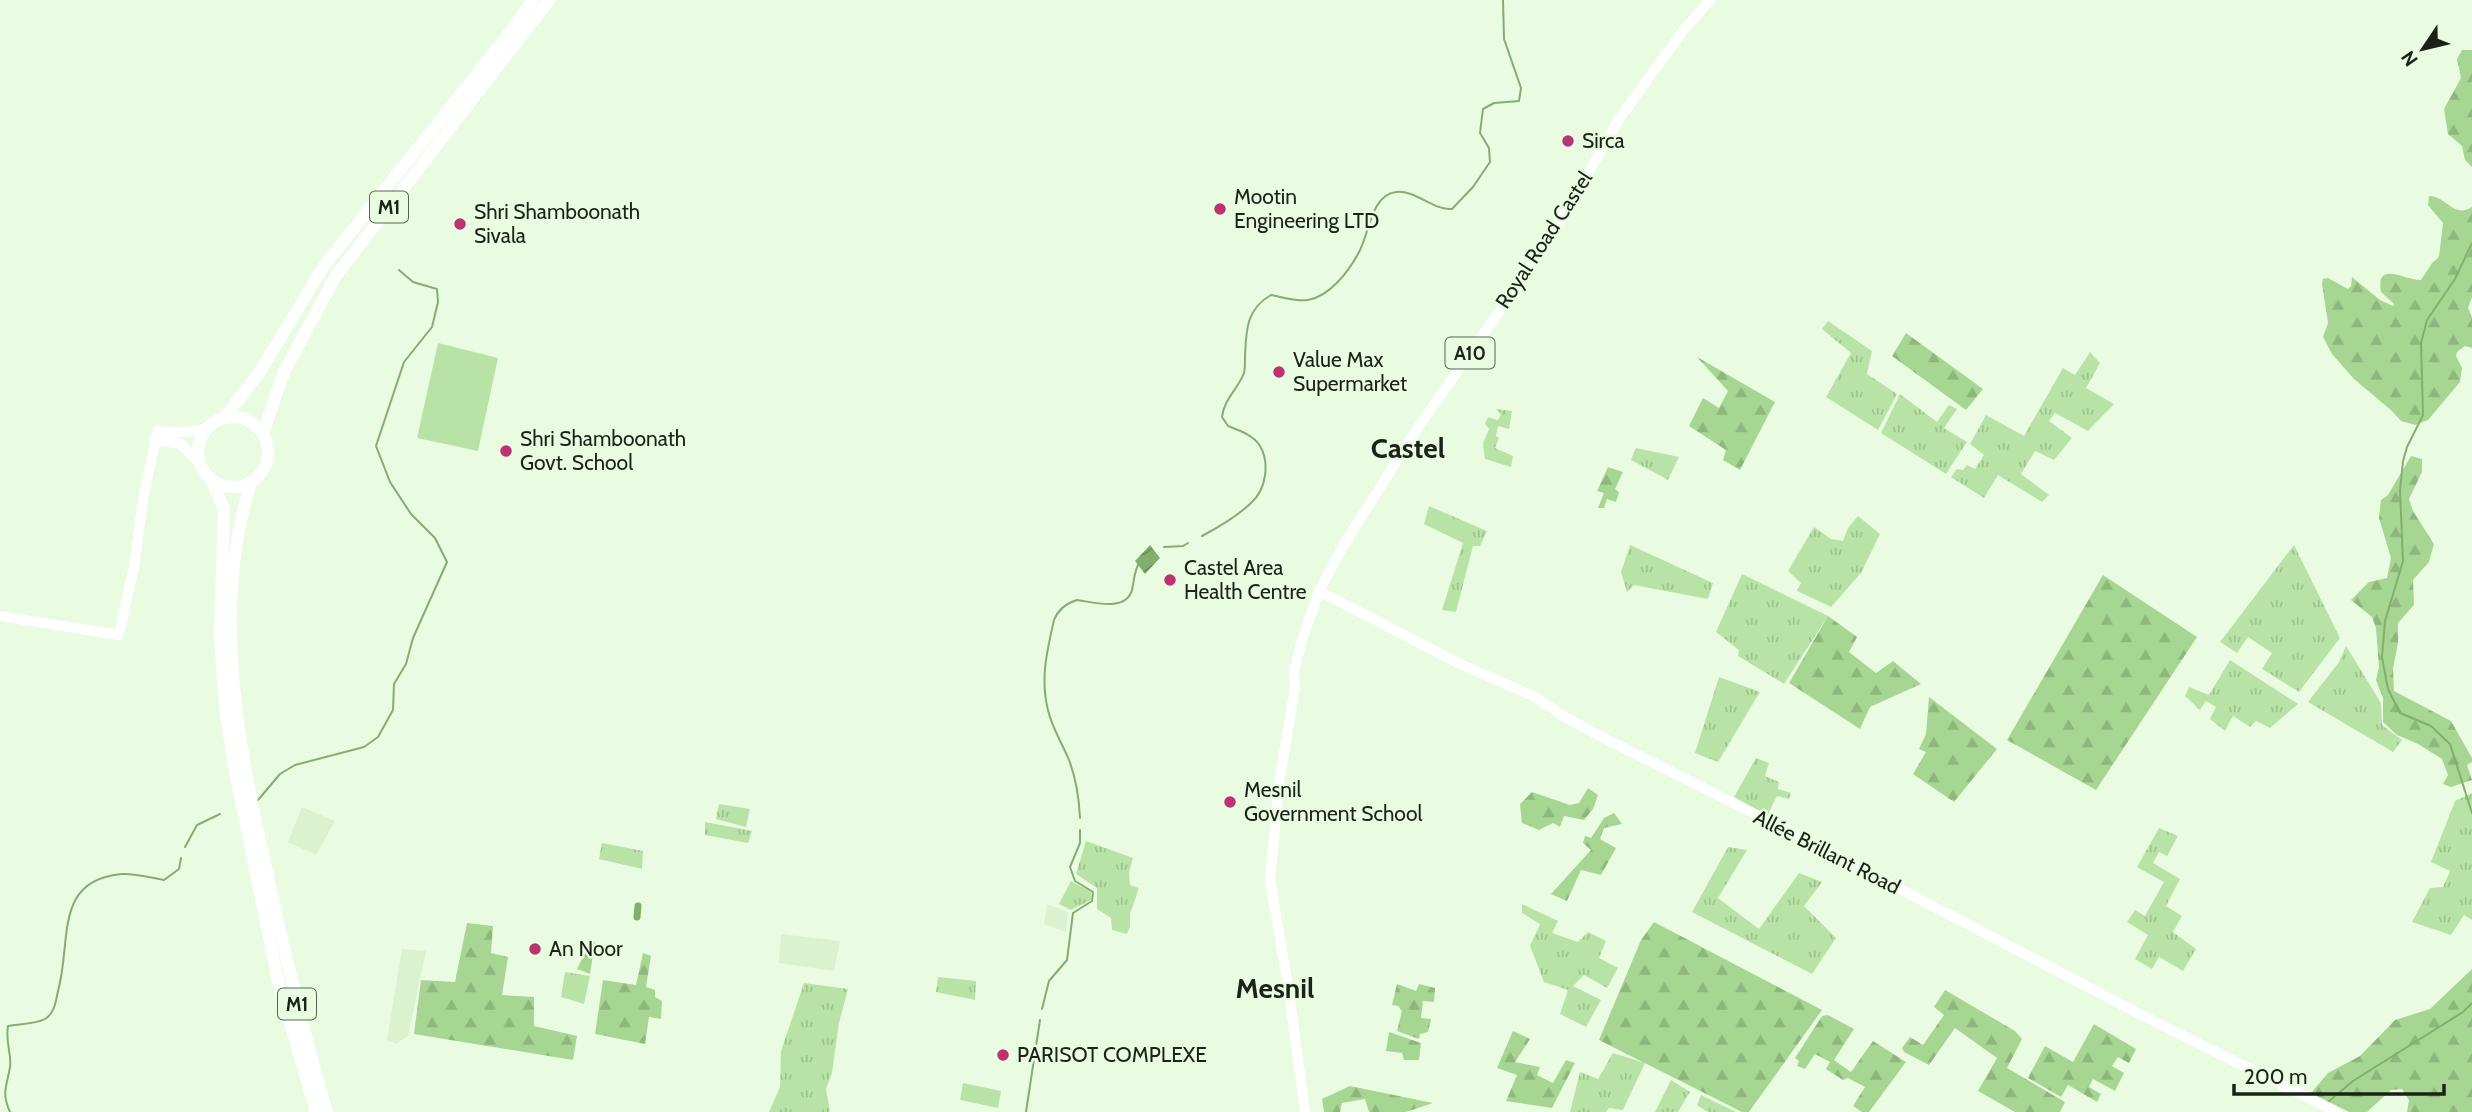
<svg xmlns="http://www.w3.org/2000/svg" width="2472" height="1112" font-family="Cabin,sans-serif">
	<defs>
		<pattern id="grass-tufts" width="24" height="20" patternUnits="userSpaceOnUse" patternTransform="scale(1.75)"><rect width="24" height="20" fill="#b9e3a6"/><path d="M3 7l-1-3M5 7V3M7 7l1-3M15 17l-1-3M17 17v-4M19 17l1-3" fill="none" stroke="#9ec28e"/></pattern>
		<pattern id="forest-firs" width="22" height="20" patternUnits="userSpaceOnUse" patternTransform="scale(1.75)"><rect width="22" height="20" fill="#a7d692"/><path d="M5 1l3.5 6h-7zM16 11l3.5 6h-7z" fill="#8fb77d"/></pattern>
		<pattern id="water-waves" width="16" height="10" patternUnits="userSpaceOnUse" patternTransform="scale(1.75)"><rect width="16" height="10" fill="#82af6d"/><path d="M0 5q4-4 8 0t8 0" fill="none" stroke="#6a8e59"/></pattern>
	</defs>
	<rect width="100%" height="100%" fill="#e9fce1"/>
	<g fill="#dbf2d0">
		<polygon points="302,807 335,821 316,855 288,842"/>
		<polygon points="1047,904 1068,912 1066,932 1044,924"/>
		<polygon points="781,934 840,941 834,971 779,963"/>
		<polygon points="402,949 426,951 408,1036 396,1044 387,1040"/>
	</g>
	<g fill="url(#grass-tufts)">
		<polygon points="1828,321 1872,351 1867,374 1897,394 1878,430 1826,397 1851,353 1822,329"/>
		<polygon points="2090,352 2100,363 2086,388 2114,404 2088,431 2055,413 2049,421 2072,438 2054,460 2035,451 2021,474 2049,495 2042,502 1998,475 1984,498 1951,477 1957,469 1963,470 1967,465 1975,469 1984,455 1970,444 1986,415 2024,436 2063,368 2075,375"/>
		<polygon points="1900,394 1937,422 1949,405 1957,409 1944,428 1967,442 1946,474 1881,433"/>
		<polygon points="1496,409 1512,411 1509,429 1498,426 1496,436 1499,438 1495,448 1513,456 1511,467 1485,459 1483,443 1489,429 1485,424 1488,417 1498,420 1501,414"/>
		<polygon points="1636,448 1679,457 1668,480 1631,460"/>
		<polygon points="1429,506 1487,531 1480,546 1473,546 1456,612 1442,610 1463,543 1424,524"/>
		<polygon points="1858,516 1880,534 1861,573 1831,607 1797,591 1801,583 1788,571 1814,527 1831,539 1843,541 1848,528"/>
		<polygon points="1630,545 1713,583 1708,599 1634,585 1627,592 1621,572"/>
		<polygon points="2294,545 2340,638 2299,692 2262,669 2272,653 2248,637 2237,653 2220,642"/>
		<polygon points="1742,574 1828,616 1784,684 1738,656 1739,650 1716,632"/>
		<polygon points="2346,646 2381,703 2382,725 2402,740 2393,752 2308,702 2339,662"/>
		<polygon points="2230,660 2298,704 2270,728 2256,721 2250,727 2233,716 2225,731 2210,719 2216,707 2206,701 2200,710 2185,696 2189,687 2209,695"/>
		<polygon points="1719,677 1760,692 1718,762 1695,753"/>
		<polygon points="1756,758 1769,763 1765,776 1779,782 1778,789 1791,793 1789,799 1777,796 1767,816 1734,797"/>
		<polygon points="2472,793 2472,920 2464,915 2451,935 2412,922 2430,888 2443,887 2450,871 2431,862 2455,801"/>
		<polygon points="719,804 750,809 746,827 716,819"/>
		<polygon points="705,822 752,831 748,843 705,835"/>
		<polygon points="2159,828 2178,836 2167,856 2159,852 2153,863 2180,879 2166,906 2182,916 2173,932 2196,949 2183,971 2159,957 2152,969 2135,959 2148,935 2127,922 2135,910 2145,916 2164,882 2137,867"/>
		<polygon points="1086,841 1133,858 1129,873 1130,885 1139,888 1130,914 1130,926 1127,934 1112,930 1111,918 1097,909 1097,888 1076,874"/>
		<polygon points="602,843 643,851 642,869 599,859"/>
		<polygon points="1728,847 1747,850 1718,898 1759,929 1799,873 1822,882 1804,906 1836,938 1812,974 1692,912"/>
		<polygon points="1071,881 1091,892 1091,900 1071,910 1059,904"/>
		<polygon points="1522,904 1558,921 1552,933 1578,942 1588,932 1606,941 1599,958 1618,968 1607,988 1584,975 1573,986 1601,1000 1586,1027 1560,1014 1568,990 1544,982 1530,946 1540,924 1522,913"/>
		<polygon points="565,972 590,976 584,1004 561,997"/>
		<polygon points="938,977 976,981 975,1000 936,992"/>
		<polygon points="804,983 848,989 839,1023 832,1073 826,1089 830,1112 769,1112 780,1087 781,1051"/>
		<polygon points="1613,1053 1645,1063 1623,1110 1609,1108 1606,1112 1570,1112 1580,1072 1598,1079"/>
		<polygon points="1671,1080 1690,1092 1678,1112 1655,1112"/>
		<polygon points="1701,1095 1736,1112 1708,1112 1697,1105"/>
	</g>
	<g fill="url(#forest-firs)">
		<polygon points="2462,50 2472,50 2472,167 2465,160 2462,146 2448,134 2444,109 2461,78 2457,59"/>
		<path d="M2429 196C2446 196 2454 219 2472 207V297L2468 308 2472 317V348L2465 346 2457 352 2456 356 2462 368 2460 382 2428 420 2415 425 2401 421 2392 411 2354 379 2332 354 2323 337 2328 323 2322 284 2323 279 2328 278 2348 289 2351 286 2352 277 2380 300 2393 306 2394 304 2381 292C2375 259 2406 281 2421 280L2432 263 2439 257 2443 223 2428 205Z"/>
		<polygon points="1906,333 1983,389 1966,410 1892,356"/>
		<polygon points="1697,357 1775,402 1740,470 1723,460 1726,450 1689,426 1703,398 1719,408 1728,391"/>
		<polygon points="2411,456 2422,459 2422,472 2409,499 2413,511 2434,544 2429,562 2413,580 2414,605 2398,623 2398,643 2393,669 2394,691 2451,721 2472,758 2472,762 2467,765 2472,780 2451,787 2443,784 2448,775 2442,759 2418,744 2397,735 2383,722 2383,698 2376,680 2379,667 2376,628 2372,617 2351,600 2369,582 2387,578 2391,558 2379,518 2381,500 2388,495"/>
		<polygon points="1608,467 1623,472 1615,489 1619,492 1616,502 1607,499 1604,508 1598,508 1604,493 1597,491"/>
		<polygon points="2103,575 2197,637 2096,790 2007,740"/>
		<polygon points="1828,616 1857,637 1849,652 1876,673 1893,661 1921,684 1870,707 1860,729 1789,683"/>
		<polygon points="1929,697 1997,749 1954,802 1913,774 1926,752 1919,749 1926,734"/>
		<polygon points="1588,788 1598,795 1593,809 1584,820 1564,816 1560,827 1553,823 1539,830 1522,823 1520,804 1532,792 1570,805 1579,803"/>
		<polygon points="1614,813 1622,824 1604,828 1600,839 1616,848 1601,875 1581,870 1567,901 1551,894 1591,850 1583,843 1585,836 1591,838 1604,818"/>
		<polygon points="1654,922 1822,1010 1749,1112 1742,1112 1599,1040 1641,940"/>
		<polygon points="467,923 493,926 491,953 508,957 502,995 534,997 534,1026 577,1036 573,1060 414,1034 421,980 455,982"/>
		<polygon points="587,941 595,942 590,974 577,969 586,951"/>
		<polygon points="643,953 651,956 646,987 655,990 655,997 662,1001 661,1019 649,1017 645,1044 595,1034 603,980 636,985"/>
		<polygon points="2472,969 2472,1112 2407,1112 2409,1100 2402,1089 2391,1090 2367,1112 2349,1112 2311,1093 2328,1073 2360,1056 2395,1020 2430,1009"/>
		<polygon points="1397,984 1416,991 1419,984 1435,988 1434,1002 1423,1001 1421,1018 1431,1019 1428,1032 1420,1034 1419,1039 1397,1031 1402,1011 1398,1006 1392,1005"/>
		<polygon points="1945,990 2015,1031 2022,1039 2007,1068 2065,1102 2060,1112 2015,1112 1978,1091 1997,1058 1955,1028 1929,1065 1904,1052 1902,1048 1910,1037 1923,1045 1944,1015 1934,1007"/>
		<polygon points="1828,1015 1854,1029 1834,1060 1851,1072 1873,1041 1906,1062 1869,1112 1862,1112 1853,1106 1865,1087 1848,1078 1843,1080 1826,1069 1830,1062 1815,1054 1805,1069 1797,1066 1799,1061 1795,1058 1822,1016"/>
		<polygon points="2094,1024 2136,1049 2129,1063 2118,1057 2112,1066 2124,1073 2115,1091 2093,1079 2089,1087 2101,1094 2097,1102 2068,1085 2061,1097 2028,1078 2045,1046 2073,1062"/>
		<polygon points="1513,1031 1530,1039 1515,1062 1540,1067 1537,1075 1553,1083 1566,1060 1575,1063 1552,1108 1506,1101 1517,1075 1497,1068"/>
		<polygon points="1389,1032 1421,1043 1419,1060 1404,1060 1402,1053 1386,1051"/>
		<polygon points="1350,1086 1433,1103 1406,1112 1369,1112 1365,1099 1342,1103 1340,1112 1324,1112 1322,1099"/>
	</g>
	<g fill="#b9e3a6">
		<polygon points="438,343 498,358 478,451 417,438"/>
		<polygon points="963,1083 1001,1091 998,1108 960,1100"/>
	</g>
	<polygon fill="url(#water-waves)" points="1150,545 1160,558 1145,574 1135,561"/>
	<g fill="none" stroke-linecap="round" stroke-linejoin="round">
		<g stroke="#82af6d" stroke-width="2">
			<polyline points="2472,243 2455,279 2427,320 2421,343 2423,415 2407,447 2403,461 2400,491 2403,561 2385,621 2382,657 2388,689 2400,713 2431,726 2450,744 2472,813"/>
			<path d="M1202 536C1219 527 1238 516 1252 502 1266 489 1270 463 1260 446 1254 435 1238 430 1228 426L1222 417C1224 399 1238 389 1244 373 1245 369 1245 362 1245 357 1246 331 1246 309 1271 295 1282 297 1297 302 1308 300 1330 296 1348 272 1358 254 1369 237 1370 195 1396 192 1416 190 1432 210 1452 209L1473 187 1490 162 1489 148 1480 133 1483 109 1494 103 1519 101 1521 88 1504 39 1503 0"/>
			<polyline points="1164,547 1183,546 1188,543"/>
			<polyline points="258,800 280,774 295,765 364,747 378,737 393,710 394,684 406,664 413,638 447,562 435,538 411,514 390,482 376,446 404,362 432,327 438,302 437,289 413,282 399,270"/>
			<path d="M1080 818C1079 798 1076 778 1069 760 1062 743 1052 728 1048 710 1040 679 1047 651 1054 620 1058 610 1067 603 1077 600 1093 602 1126 612 1132 590 1134 581 1134 572 1139 563"/>
			<polyline points="185,847 197,825 220,814"/>
			<polyline points="1042,1009 1049,981 1067,960 1073,913 1092,901 1093,892 1075,881 1070,867 1080,843 1080,830"/>
			<polyline points="2328,1102 2353,1081 2463,1012 2472,1003"/>
			<path d="M10 1112C1 1092 7 1086 10 1067 12 1054 5 1042 8 1026 19 1024 36 1024 45 1019 55 1013 56 1000 58 991 72 941 53 880 122 874 135 873 151 878 164 880L179 869 181 858"/>
			<polyline points="1026,1112 1040,1020"/>
		</g>
		<polyline stroke="#82af6d" stroke-width="7" points="637,917 638,906"/>
		<g stroke="#fff" stroke-width="10">
			<polyline points="154,440 181,444 200,464"/>
			<polyline points="1319,591 1460,664 1535,697 1565,717 1602,737 1789,831 2159,1024 2337,1112"/>
			<polyline points="0,616 119,635 134,567 144,493 158,430 176,433 207,429"/>
			<polyline points="1305,1112 1289,992 1270,880 1279,783 1295,688 1294,671 1302,640 1319,591 1343,546 1415,432 1550,239 1621,116 1683,31 1710,0"/>
		</g>
		<g stroke="#fff" stroke-width="12">
			<circle cx="233" cy="452" r="35"/>
			<polyline points="224,418 259,373 324,266 511,31 533,0"/>
			<polyline points="263,434 284,372 335,277 549,0"/>
			<polyline points="211,480 224,509 220,636 225,707 235,772 278,980 316,1112"/>
			<path d="M251 483C208 615 242 760 271 891 288 965 305 1039 327 1112"/>
		</g>
	</g>
	<g fill="#bb3370" stroke="#e9fce1" stroke-width="2.5">
		<circle cx="1568" cy="141" r="7"/>
		<circle cx="1220" cy="209" r="7"/>
		<circle cx="460" cy="224" r="7"/>
		<circle cx="1279" cy="372" r="7"/>
		<circle cx="506" cy="451" r="7"/>
		<circle cx="1170" cy="580" r="7"/>
		<circle cx="1230" cy="802" r="7"/>
		<circle cx="535" cy="949" r="7"/>
		<circle cx="1003" cy="1055" r="7"/>
	</g>
	<g text-anchor="middle" stroke-width="5" stroke-linejoin="round" paint-order="stroke">
		<g fill="#e9fce1" stroke="#596354" stroke-width="2">
			<rect x="370" y="191.5" width="38" height="31" rx="5"/>
			<rect x="1445.5" y="337.5" width="49" height="31" rx="5"/>
			<rect x="278" y="988.5" width="38" height="31" rx="5"/>
		</g>
		<g font-size="19" font-weight="bold" fill="#1b2218">
			<text x="389" y="214">M1</text>
			<text x="1470" y="360">A10</text>
			<text x="297" y="1011">M1</text>
		</g>
		<g font-size="21" fill="#1b2218" stroke="#e9fce1" text-anchor="start">
			<text x="1582" y="148">Sirca</text>
			<text x="1234" y="204">Mootin<tspan x="1234" dy="24">Engineering LTD</tspan></text>
			<text x="474" y="219">Shri Shamboonath<tspan x="474" dy="24">Sivala</tspan></text>
			<text x="1293" y="367">Value Max<tspan x="1293" dy="24">Supermarket</tspan></text>
			<text x="520" y="446">Shri Shamboonath<tspan x="520" dy="24">Govt. School</tspan></text>
			<text x="1184" y="575">Castel Area<tspan x="1184" dy="24">Health Centre</tspan></text>
			<text x="1244" y="797">Mesnil<tspan x="1244" dy="24">Government School</tspan></text>
			<text x="549" y="956">An Noor</text>
			<text x="1017" y="1062">PARISOT COMPLEXE</text>
		</g>
		<g font-size="21" fill="#1b2218" stroke="#e9fce1">
			<text transform="translate(1544 240) rotate(-57)" y="7">Royal Road Castel</text>
			<text transform="translate(1827 852) rotate(27)" y="7">Allée Brillant Road</text>
		</g>
		<g font-size="28" font-weight="bold" fill="#1b2218" stroke="#e9fce1">
			<text x="1408" y="458">Castel</text>
			<text x="1275" y="998">Mesnil</text>
		</g>
	</g>
	<g transform="translate(2423 49) rotate(235)" stroke="#e9fce1" stroke-width="5" paint-order="stroke">
	<path d="M0-5L12 26L0 18L-12 26Z" fill="#1b2218"/>
	<text y="-10" font-size="19" font-weight="bold" text-anchor="middle" fill="#1b2218">N</text>
	</g>
	<path d="M2234 1084v10h210v-10" fill="none" stroke="#1b2218" stroke-width="3.5"/>
	<text x="2244" y="1084" font-size="21" fill="#1b2218" stroke="#e9fce1" stroke-width="5" paint-order="stroke">200 m</text>
</svg>
